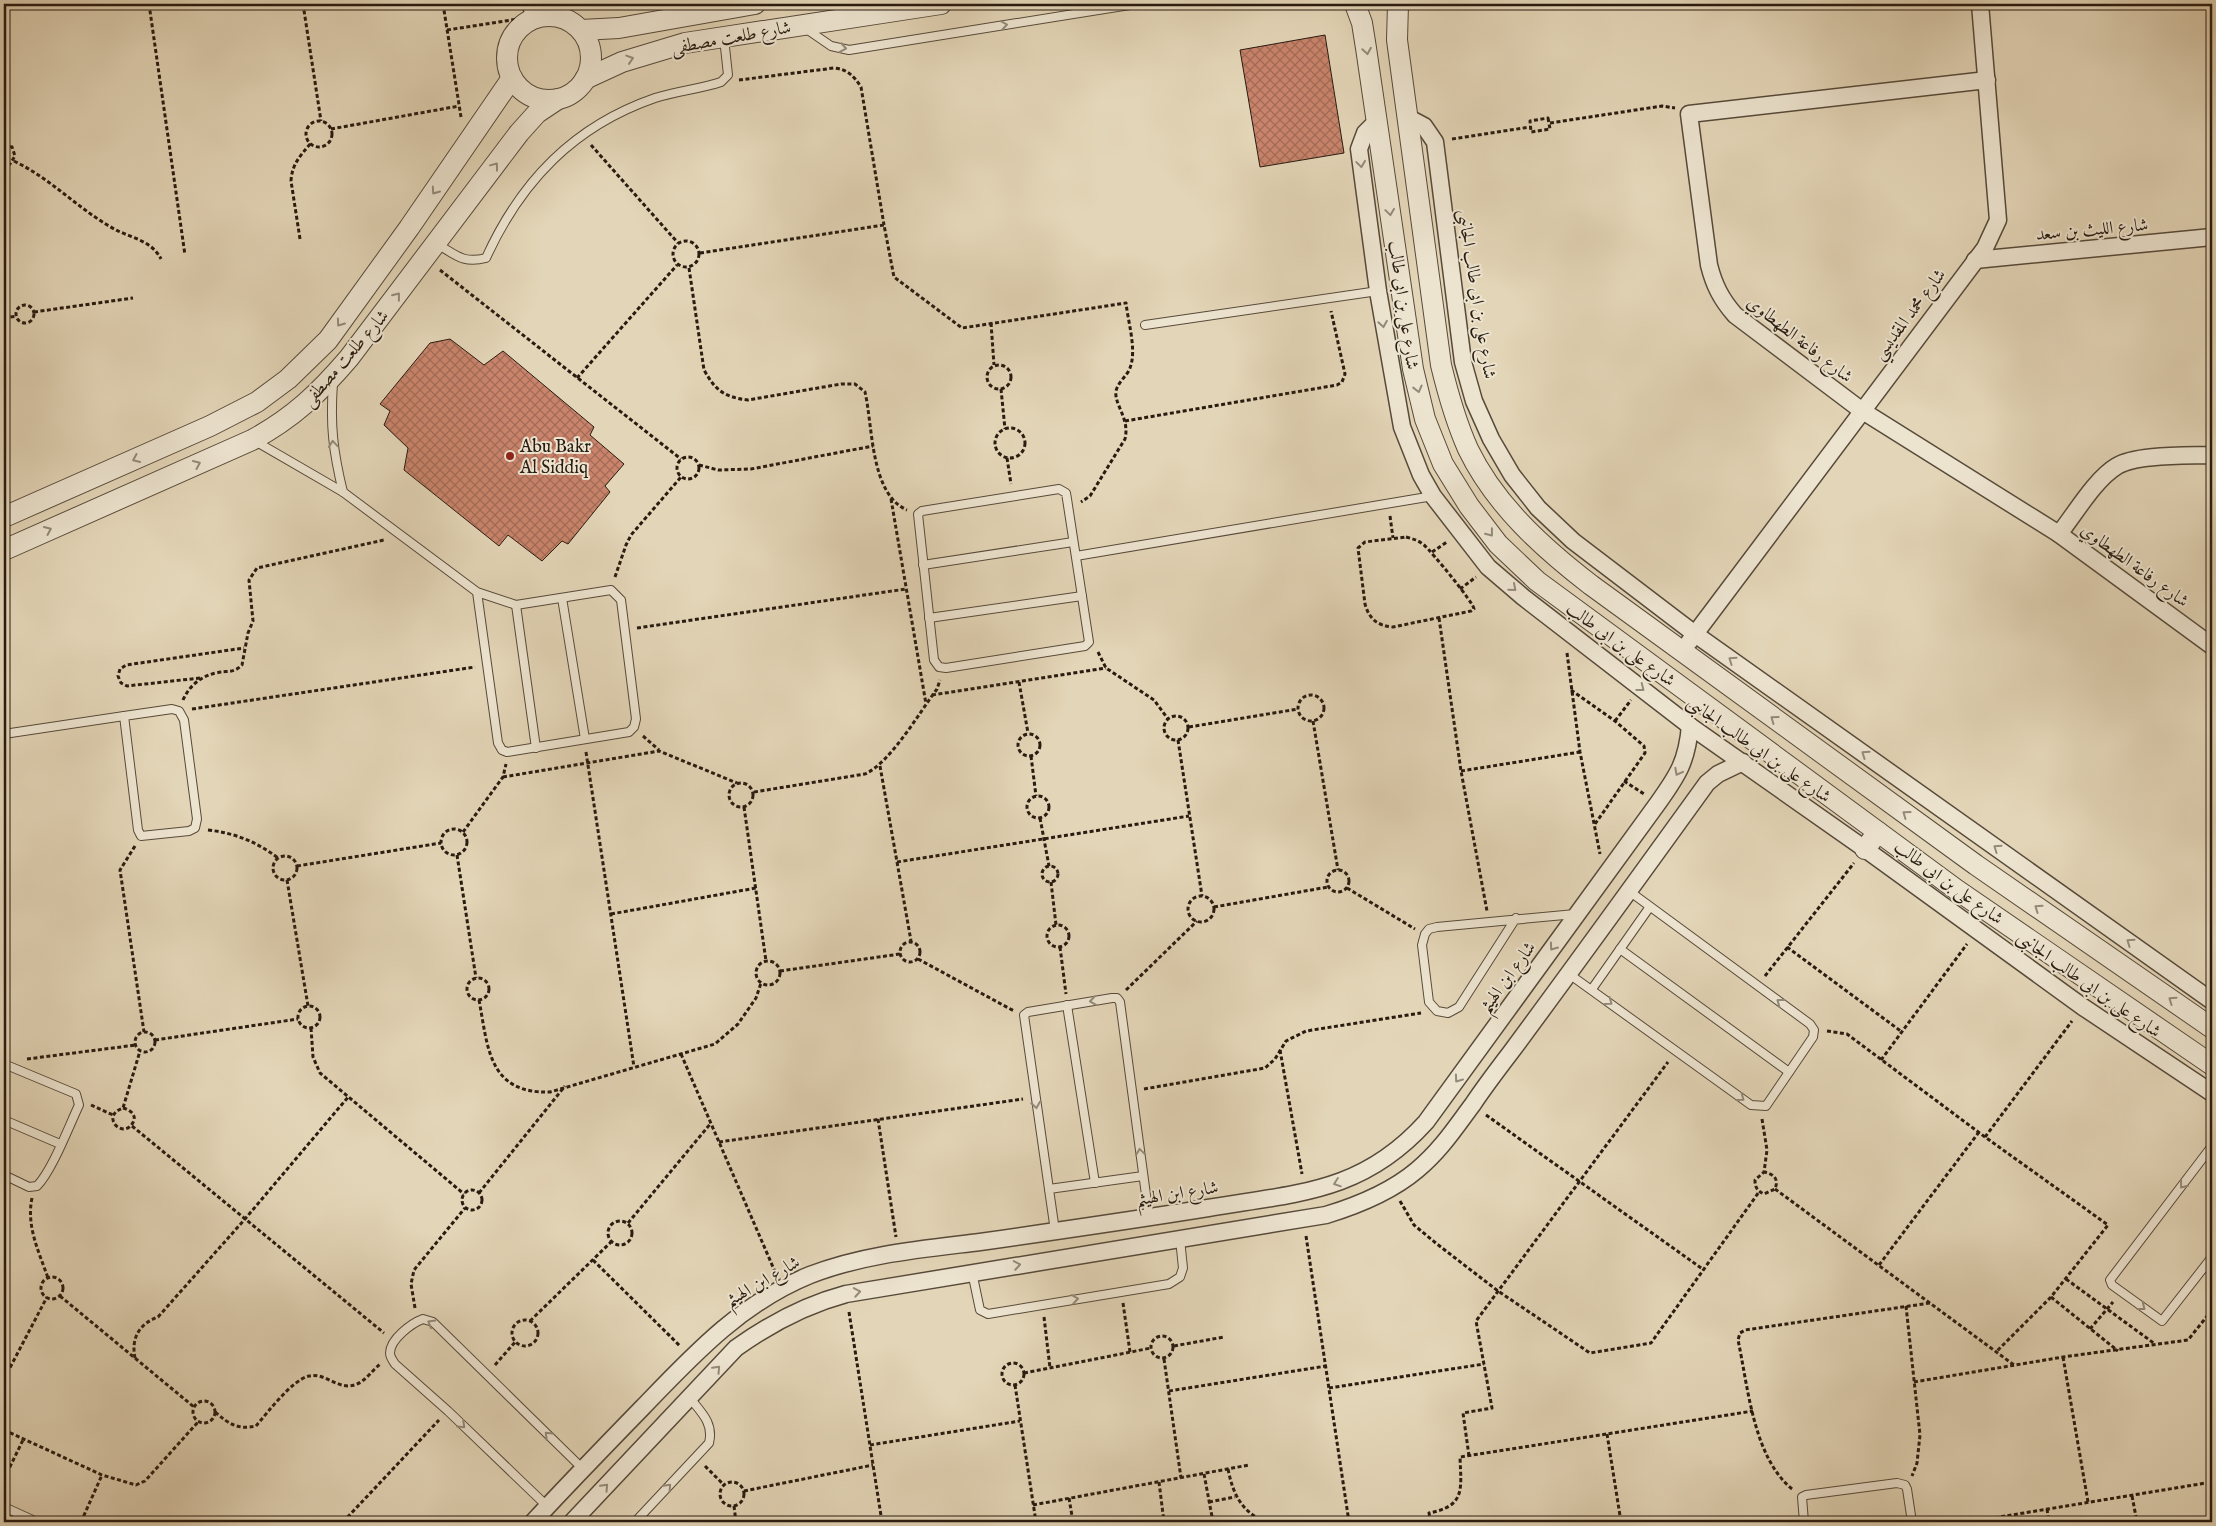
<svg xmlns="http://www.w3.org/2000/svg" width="2216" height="1526" font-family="'IM FELL English',Amiri,serif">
	<defs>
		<pattern id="building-cross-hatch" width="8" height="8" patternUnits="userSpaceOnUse" patternTransform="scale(1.25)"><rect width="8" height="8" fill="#c9846b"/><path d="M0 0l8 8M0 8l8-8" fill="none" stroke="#a36b57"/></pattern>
	</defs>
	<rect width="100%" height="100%" fill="#e3d5b7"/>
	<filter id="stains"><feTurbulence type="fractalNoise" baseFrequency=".004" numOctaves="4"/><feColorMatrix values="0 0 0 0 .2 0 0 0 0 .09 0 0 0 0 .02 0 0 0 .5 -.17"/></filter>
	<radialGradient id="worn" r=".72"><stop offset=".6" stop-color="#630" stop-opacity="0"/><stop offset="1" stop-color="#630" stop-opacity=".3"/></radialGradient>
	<g fill="url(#building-cross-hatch)" stroke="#281b10">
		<polygon points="1325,35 1344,153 1260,167 1240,50"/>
		<polygon points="450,339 484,365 503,351 594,427 590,435 624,464 605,486 610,492 568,544 562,541 542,561 508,535 499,546 404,470 408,448 384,425 390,411 380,404 430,343"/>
	</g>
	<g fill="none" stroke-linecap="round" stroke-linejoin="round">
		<defs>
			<g id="service">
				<polyline points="805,28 831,46 849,50 1136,4"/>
				<path d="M437 244C456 255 463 264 486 258 521 181 574 126 655 98 677 91 700 89 721 82L728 75 724 38"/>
				<polyline points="1145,325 1378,291"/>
				<path d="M333 383C330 425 333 451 343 492"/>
				<polyline points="255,441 343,492 477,592 516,605 611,590 621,600 636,719 634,727 629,732 507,752 502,750 498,743 477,592"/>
				<polygon points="1059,489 1066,493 1067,499 1089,642 1085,646 946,668 939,667 934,660 918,514 922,511"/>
				<polyline points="1076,556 1433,496"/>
				<polyline points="923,565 1073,542"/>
				<polyline points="562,598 585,739"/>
				<polyline points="516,605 536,748"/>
				<polyline points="929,618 1082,596"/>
				<polygon points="172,709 179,711 184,720 197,819 195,828 189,831 141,836 138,830 124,716"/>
				<polyline points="4,734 124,716"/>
				<polyline points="1516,918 1459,1007 1448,1013 1437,1011 1429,1002 1422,945 1425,934 1429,929 1437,927 1575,914"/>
				<polyline points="1620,949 1789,1072"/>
				<polyline points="1569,974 1751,1105 1766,1106 1813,1037 1814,1030 1810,1024 1629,891"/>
				<polyline points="1592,989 1649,908"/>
				<polyline points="1067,1005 1095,1183"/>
				<path d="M4 1064 76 1094 79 1105C69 1126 52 1171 37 1186L29 1187 4 1175"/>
				<polyline points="4,1120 60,1144"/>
				<polyline points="2212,1146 2110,1280 2112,1285 2162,1321 2212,1257"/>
				<polyline points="1049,1189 1143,1176"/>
				<polyline points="1055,1231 1024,1015 1028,1012 1112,998 1117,998 1120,1002 1149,1217"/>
				<polyline points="972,1272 980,1310 988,1314 1169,1284 1180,1277 1183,1268 1180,1239"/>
				<polyline points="4,1507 37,1522"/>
				<path d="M548 1507 448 1411 395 1364C393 1361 390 1357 390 1353 390 1339 412 1323 423 1319L433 1322 583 1469"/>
				<path d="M635 1522 709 1443C714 1423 701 1412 689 1397"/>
				<polyline points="1804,1522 1802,1497 1806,1495 1897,1483 1905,1485 1907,1489 1912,1522"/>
			</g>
			<g id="minor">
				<polyline points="531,4 534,18"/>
				<path d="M1987 80 1689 114 1709 265C1714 285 1721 299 1735 315L1861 410 2059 534 2212 646"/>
				<polyline points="1407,117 1424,126 1435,142 1463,362 1474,401 1491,439 1512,475 1538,508 1573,541 1695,634 2212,1001"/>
				<polyline points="1377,121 1365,133 1359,149 1378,291 1402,427 1421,475 1433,496 1488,567 1523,597 1690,726 1865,849 2083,1007 2212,1093"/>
				<polyline points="1975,260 2212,237"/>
				<path d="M2059 534C2075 514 2095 479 2117 466 2136 454 2188 456 2212 455"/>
				<polyline points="1689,642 1985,248 1998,220 1980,4"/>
				<path d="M533 1522C569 1483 606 1445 643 1407 693 1355 741 1303 810 1275 864 1254 923 1249 980 1242 1057 1231 1133 1220 1208 1208 1297 1193 1362 1193 1426 1122L1658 803C1678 775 1687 761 1690 726"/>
				<path d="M572 1522 736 1348C771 1323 805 1305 846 1294L1326 1215C1359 1205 1391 1192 1417 1170 1441 1150 1455 1128 1473 1104 1485 1086 1498 1069 1511 1052 1577 963 1642 873 1707 783L1718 774 1743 762"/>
			</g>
			<g id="tertiary">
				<polyline points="1355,4 1362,23 1366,48 1413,369 1425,419 1443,464 1469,506 1498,544 1537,581 1957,890 2212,1065"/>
				<path d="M1398 4 1397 40 1441 365C1448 394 1456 422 1468 449 1495 505 1543 548 1591 585L1976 865 2212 1028"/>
				<circle cx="549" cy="58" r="42"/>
				<polyline points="581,30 619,28 755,4"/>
				<polyline points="585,79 622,62 685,43 941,4"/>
				<polyline points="4,517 210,426 257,402 288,379 328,340 409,228 512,78"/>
				<path d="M4 550 252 440C293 418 319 393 349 358L519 133 537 113 558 99"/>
				<polyline points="1865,849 1878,832"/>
			</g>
		</defs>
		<use href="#service" stroke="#574a3a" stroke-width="10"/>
		<use href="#minor" stroke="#574a3a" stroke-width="19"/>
		<use href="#tertiary" stroke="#574a3a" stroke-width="22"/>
		<g stroke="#281b10" stroke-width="3" stroke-dasharray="4 2.5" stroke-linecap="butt">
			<polyline points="149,4 185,255"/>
			<polyline points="303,4 321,121"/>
			<polyline points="443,4 461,117"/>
			<polyline points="447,30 518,19"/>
			<path d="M739 80 834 68C847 69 854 76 861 87L884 225"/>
			<polygon points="1548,118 1550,129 1531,132 1530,121"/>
			<circle cx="319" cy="134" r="13"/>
			<polyline points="1550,123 1662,106 1675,108"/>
			<polyline points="331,129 459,106"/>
			<polyline points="1452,139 1530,127"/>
			<polyline points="4,144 12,147 15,156 10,164 4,166"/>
			<polyline points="591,145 678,243"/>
			<path d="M14 161C53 180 79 210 116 230 132 238 152 241 161 259"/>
			<path d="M300 239 291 181C292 164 300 156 311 143"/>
			<circle cx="686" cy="254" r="13"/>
			<path d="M700 253 884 225 894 277 962 328 1126 303C1128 322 1137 350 1130 368 1127 376 1118 382 1116 391 1114 405 1130 418 1125 439L1090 496 1081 502"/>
			<path d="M689 268 704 370C716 391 724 397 748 400L841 384H855L865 392C873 426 870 494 907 510"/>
			<polyline points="440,270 681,459"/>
			<circle cx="25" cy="314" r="9"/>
			<polyline points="34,312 133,298"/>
			<polyline points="4,318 17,316"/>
			<polyline points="991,323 994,365"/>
			<circle cx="999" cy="377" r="12"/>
			<polyline points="577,378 677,265"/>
			<polyline points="1001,389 1005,429"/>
			<polyline points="1125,421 1337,385 1342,382 1345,374 1331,311"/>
			<circle cx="1010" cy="443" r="15"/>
			<circle cx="688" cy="468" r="11"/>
			<polyline points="1007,458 1011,484"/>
			<polyline points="699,465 718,470 751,469 873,446"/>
			<polyline points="891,499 926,704"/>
			<polyline points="1390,516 1393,538"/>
			<path d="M1406 537C1413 539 1418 540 1424 545 1431 551 1474 603 1474 609L1471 611 1393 627C1378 626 1369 619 1365 604L1358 548 1365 542Z"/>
			<polyline points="1432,552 1447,542"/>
			<polyline points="615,577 626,545 631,535 681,477"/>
			<polyline points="1460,589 1476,577"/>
			<polyline points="1439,618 1461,771 1487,911"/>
			<polyline points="637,628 906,589"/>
			<polyline points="1098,652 1106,668 1154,700 1168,719"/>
			<polyline points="1567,653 1580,752 1600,854"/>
			<polyline points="200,678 127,686 121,683 118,676 120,669 126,665 244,648"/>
			<polyline points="1019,682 1028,733"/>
			<polyline points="1571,690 1615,721 1644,746 1645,753 1595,824"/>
			<polyline points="932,695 1106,668"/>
			<circle cx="1311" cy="708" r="13"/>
			<path d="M183 700C189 686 201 676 216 673 227 670 233 674 242 665L248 633 253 621 249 580 257 568 384 540"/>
			<polyline points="192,709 475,667"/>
			<circle cx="1176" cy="728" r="12"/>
			<polyline points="1313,721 1338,870"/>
			<polyline points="1615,721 1631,700"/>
			<polyline points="1189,727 1298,709"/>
			<circle cx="1029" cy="745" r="11"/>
			<polyline points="643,736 659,750"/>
			<polyline points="1178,740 1202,896"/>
			<polyline points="586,752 634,1067"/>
			<polyline points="1031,756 1036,796"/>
			<polyline points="880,766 911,941"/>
			<polyline points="1461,771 1580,752"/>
			<polyline points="503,777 659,751 737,783"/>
			<polyline points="1624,781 1644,794"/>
			<circle cx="741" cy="795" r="12"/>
			<path d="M754 792 865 774C891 762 919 713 937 689L940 680"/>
			<circle cx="1038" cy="807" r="11"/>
			<polyline points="744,807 766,961"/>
			<polyline points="1040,818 1049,866"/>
			<circle cx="454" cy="842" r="13"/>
			<path d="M208 830C235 833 257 842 278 858"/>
			<polyline points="463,832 503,777 506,764"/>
			<polyline points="135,846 120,870 144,1032"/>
			<polyline points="457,855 476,978"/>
			<circle cx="285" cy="868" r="12"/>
			<polyline points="897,862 1189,816"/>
			<polyline points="297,866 441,843"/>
			<circle cx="1050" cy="874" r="8"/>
			<circle cx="1338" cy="881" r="11"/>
			<polyline points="287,880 308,1006"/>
			<polyline points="1051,882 1056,925"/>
			<polyline points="1347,888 1415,929"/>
			<circle cx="1201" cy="909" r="13"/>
			<polyline points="1214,907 1328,887"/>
			<polyline points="611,914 756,888"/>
			<circle cx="1058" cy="936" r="11"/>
			<circle cx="910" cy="952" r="10"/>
			<polyline points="1060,947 1066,994"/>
			<polyline points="1787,947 1902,1032"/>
			<polyline points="918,959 1014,1011"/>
			<circle cx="768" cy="973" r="12"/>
			<polyline points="780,971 900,954"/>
			<polyline points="1765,976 1854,863"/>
			<circle cx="478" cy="989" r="11"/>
			<polyline points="1126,990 1197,921"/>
			<path d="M479 1000C488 1047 488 1094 550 1092L715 1044 738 1024 756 998 761 983"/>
			<circle cx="309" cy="1017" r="11"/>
			<polyline points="311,1028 313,1057 320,1073 464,1194"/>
			<polyline points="1827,1031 1847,1034 1985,1137 2108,1225 2051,1297 1997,1351"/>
			<circle cx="145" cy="1042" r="10"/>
			<polyline points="155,1040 298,1019"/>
			<polyline points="1280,1050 1302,1174"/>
			<polyline points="681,1054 776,1274"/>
			<polyline points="27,1059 136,1045"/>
			<polyline points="1881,1060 1967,944"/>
			<polyline points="1144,1089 1265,1068 1275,1059 1286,1041 1306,1031 1421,1013"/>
			<polyline points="91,1105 113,1115"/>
			<path d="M123 1108C131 1110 138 1116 132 1124 122 1139 100 1116 123 1108L140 1051"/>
			<polyline points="1486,1115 1704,1270"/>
			<polyline points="878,1119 896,1237"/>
			<path d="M1762 1119 1767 1150 1764 1172 1755 1180C1755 1187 1757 1191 1764 1194L1775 1189C1779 1179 1774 1174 1764 1172"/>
			<polyline points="132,1126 384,1333"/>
			<polyline points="1985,1137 2072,1021"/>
			<polyline points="719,1142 1023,1099"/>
			<polyline points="1775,1189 2014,1365"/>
			<circle cx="472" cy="1200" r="10"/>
			<polyline points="479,1193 565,1086"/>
			<path d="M32 1198C26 1226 39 1252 48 1278"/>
			<polyline points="1400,1201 1414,1225 1437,1244 1498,1291 1590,1353 1651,1343 1759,1192"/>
			<circle cx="620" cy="1233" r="12"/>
			<polyline points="628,1223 711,1123"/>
			<polyline points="1306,1236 1349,1522"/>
			<polyline points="593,1260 680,1346"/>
			<polyline points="1879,1265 1979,1132"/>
			<circle cx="52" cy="1288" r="11"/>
			<polyline points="2066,1279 2155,1344"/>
			<polyline points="60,1296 194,1407"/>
			<polyline points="2051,1297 2118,1351"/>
			<polyline points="1123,1303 1130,1352"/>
			<polyline points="1906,1306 1920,1435 1917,1463 1912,1476"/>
			<polyline points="415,1308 411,1284 414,1270 465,1208"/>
			<polyline points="849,1312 882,1522"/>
			<polyline points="1044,1317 1050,1368"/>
			<circle cx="525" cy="1333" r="13"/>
			<polyline points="530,1321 611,1242"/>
			<polyline points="2090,1329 2113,1302"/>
			<circle cx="1162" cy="1347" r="11"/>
			<polyline points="1174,1346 1224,1337"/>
			<polyline points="2063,1357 2088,1502"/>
			<path d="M135 1358C131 1338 139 1324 158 1317L245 1219 349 1096"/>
			<polyline points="1164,1359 1181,1478"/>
			<circle cx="1013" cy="1374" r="11"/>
			<polyline points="495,1365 516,1341"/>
			<polyline points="1024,1373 1151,1348"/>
			<polyline points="4,1379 47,1297"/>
			<polyline points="1914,1382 2063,1357 2188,1340 2212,1310"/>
			<polyline points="1015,1385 1036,1522"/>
			<polyline points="1329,1388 1484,1364"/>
			<polyline points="1169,1391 1326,1366"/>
			<circle cx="204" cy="1412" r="11"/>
			<path d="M215 1412C229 1424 238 1430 256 1426 268 1412 292 1380 309 1376 326 1372 339 1392 357 1384 365 1381 373 1370 380 1364"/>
			<polyline points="4,1430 102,1475 136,1485 145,1481 198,1422"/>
			<polyline points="1607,1434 1621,1522"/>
			<polyline points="870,1445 1020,1421"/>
			<polyline points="1469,1456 1463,1413 1492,1408 1476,1321 1668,1062"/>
			<polyline points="705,1466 724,1485"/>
			<path d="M1228 1469C1233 1494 1241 1511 1265 1522"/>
			<polyline points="1204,1474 1213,1522"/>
			<polyline points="4,1479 23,1440"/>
			<circle cx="732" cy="1494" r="12"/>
			<polyline points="1159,1482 1164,1522"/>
			<path d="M1792 1489C1753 1457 1748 1386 1738 1340L1740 1333 1745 1330 1930 1303"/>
			<polyline points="744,1491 873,1465"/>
			<polyline points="2132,1496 2137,1522"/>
			<polyline points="1069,1498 1073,1522"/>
			<polyline points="1209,1502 1235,1497"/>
			<polyline points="1033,1505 1249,1465"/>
			<polyline points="734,1506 736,1522"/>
			<polyline points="2047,1509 2049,1522"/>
			<polyline points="81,1522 102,1475"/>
			<polyline points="343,1522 439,1420"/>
			<path d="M1431 1522 1429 1513C1466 1506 1461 1489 1460 1457L1753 1411"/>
			<polyline points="1969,1522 2212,1482"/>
		</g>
		<use href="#service" stroke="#ede4d0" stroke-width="8"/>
		<use href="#minor" stroke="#ede4d0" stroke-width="16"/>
		<use href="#tertiary" stroke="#ede4d0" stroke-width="20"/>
	</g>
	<defs><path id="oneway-chevron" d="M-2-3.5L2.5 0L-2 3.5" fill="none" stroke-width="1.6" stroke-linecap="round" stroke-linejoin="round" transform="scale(1.25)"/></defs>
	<g stroke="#948a7a">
		<use href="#oneway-chevron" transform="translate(1004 25) rotate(-9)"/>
		<use href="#oneway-chevron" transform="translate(843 48) rotate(10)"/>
		<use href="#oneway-chevron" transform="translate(1367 51) rotate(81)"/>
		<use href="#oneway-chevron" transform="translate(630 59) rotate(-18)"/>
		<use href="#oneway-chevron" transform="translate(1361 164) rotate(82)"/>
		<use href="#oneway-chevron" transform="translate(495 166) rotate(-53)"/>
		<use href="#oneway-chevron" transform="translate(435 191) rotate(125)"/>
		<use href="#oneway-chevron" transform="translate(1390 212) rotate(82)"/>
		<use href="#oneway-chevron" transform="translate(397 296) rotate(-52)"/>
		<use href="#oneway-chevron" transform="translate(340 323) rotate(126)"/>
		<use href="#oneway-chevron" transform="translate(1383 324) rotate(81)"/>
		<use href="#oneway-chevron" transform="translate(1418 389) rotate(76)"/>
		<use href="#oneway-chevron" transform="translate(333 444) rotate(-95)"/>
		<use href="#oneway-chevron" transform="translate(136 459) rotate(156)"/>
		<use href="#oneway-chevron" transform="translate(197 464) rotate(-24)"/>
		<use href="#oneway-chevron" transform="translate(48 530) rotate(-24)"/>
		<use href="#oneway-chevron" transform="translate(1490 533) rotate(52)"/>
		<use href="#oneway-chevron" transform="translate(1513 588) rotate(41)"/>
		<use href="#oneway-chevron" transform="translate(1732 660) rotate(-145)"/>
		<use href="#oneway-chevron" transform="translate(1641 688) rotate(38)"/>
		<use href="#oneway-chevron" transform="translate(1774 719) rotate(-144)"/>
		<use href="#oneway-chevron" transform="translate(1865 754) rotate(-145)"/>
		<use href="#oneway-chevron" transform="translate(1678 772) rotate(118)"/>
		<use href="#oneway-chevron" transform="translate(1906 814) rotate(-144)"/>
		<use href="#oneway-chevron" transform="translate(1997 848) rotate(-145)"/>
		<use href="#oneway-chevron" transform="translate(2038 908) rotate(-145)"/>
		<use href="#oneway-chevron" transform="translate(2130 942) rotate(-145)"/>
		<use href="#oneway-chevron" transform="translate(1553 947) rotate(126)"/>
		<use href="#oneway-chevron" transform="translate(2172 1000) rotate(-145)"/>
		<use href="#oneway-chevron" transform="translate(1093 1001) rotate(171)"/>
		<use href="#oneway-chevron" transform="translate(1609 1002) rotate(36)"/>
		<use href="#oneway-chevron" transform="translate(1780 1002) rotate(-143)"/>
		<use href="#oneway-chevron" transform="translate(1458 1079) rotate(126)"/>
		<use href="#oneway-chevron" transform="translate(1741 1098) rotate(36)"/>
		<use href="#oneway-chevron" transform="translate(1036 1105) rotate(81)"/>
		<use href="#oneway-chevron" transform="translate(1140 1152) rotate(-98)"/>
		<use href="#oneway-chevron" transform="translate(1337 1183) rotate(161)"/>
		<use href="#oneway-chevron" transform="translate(2183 1185) rotate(128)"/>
		<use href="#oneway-chevron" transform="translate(1017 1265) rotate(-10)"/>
		<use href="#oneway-chevron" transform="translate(857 1292) rotate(-10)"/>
		<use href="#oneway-chevron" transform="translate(1075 1299) rotate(-9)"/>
		<use href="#oneway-chevron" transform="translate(2142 1307) rotate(38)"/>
		<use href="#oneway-chevron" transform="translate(431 1323) rotate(-150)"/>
		<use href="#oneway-chevron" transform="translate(717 1369) rotate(-47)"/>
		<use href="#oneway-chevron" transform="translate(462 1425) rotate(44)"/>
		<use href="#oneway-chevron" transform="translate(548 1435) rotate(-136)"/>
		<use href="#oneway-chevron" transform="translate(605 1487) rotate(-47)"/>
		<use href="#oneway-chevron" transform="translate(668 1487) rotate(-47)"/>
	</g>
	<circle fill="#8f2418" stroke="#ede4d0" stroke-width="2" cx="510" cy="456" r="5"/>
	<g text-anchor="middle" stroke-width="4" stroke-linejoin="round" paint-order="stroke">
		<g font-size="18" fill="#281b10" stroke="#ede4d0">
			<text transform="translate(731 37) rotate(-10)" y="6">شارع طلعت مصطفى</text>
			<text transform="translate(2092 229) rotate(-5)" y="6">شارع الليث بن سعد</text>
			<text transform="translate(1477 294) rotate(81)" y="6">شارع على بن ابى طالب الجانبى</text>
			<text transform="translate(1404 305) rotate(82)" y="6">شارع على بن ابى طالب</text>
			<text transform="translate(1909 314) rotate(-53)" y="6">شارع محمد المقديسي</text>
			<text transform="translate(1800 339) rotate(38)" y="6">شارع رفاعة الطهطاوي</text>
			<text transform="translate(345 358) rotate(-49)" y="6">شارع طلعت مصطفى</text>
			<text transform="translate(2135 565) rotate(36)" y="6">شارع رفاعة الطهطاوي</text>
			<text transform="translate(1621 644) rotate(36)" y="6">شارع على بن ابى طالب</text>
			<text transform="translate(1759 749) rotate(35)" y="6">شارع على بن ابى طالب الجانبى</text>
			<text transform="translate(1949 882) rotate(36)" y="6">شارع على بن ابى طالب</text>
			<text transform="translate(1507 977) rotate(-54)" y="6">شارع ابن الهيثم</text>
			<text transform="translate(2089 984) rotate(35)" y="6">شارع على بن ابى طالب الجانبى</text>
			<text transform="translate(1177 1193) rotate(-9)" y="6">شارع ابن الهيثم</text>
			<text transform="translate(762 1281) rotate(-30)" y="6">شارع ابن الهيثم</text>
		</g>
		<g font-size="18" fill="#281b10" stroke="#ede4d0" text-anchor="start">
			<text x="520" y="452">Abu Bakr<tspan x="520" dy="21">Al Siddiq</tspan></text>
		</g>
	</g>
	<rect width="2216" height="1526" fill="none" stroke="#e3d5b7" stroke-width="20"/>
	<rect x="5" y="5" width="2206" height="1516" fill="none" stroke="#281b10" stroke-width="2.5"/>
	<rect x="10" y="10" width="2196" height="1506" fill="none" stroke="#281b10"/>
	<rect width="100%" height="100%" filter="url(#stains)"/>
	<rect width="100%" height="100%" fill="url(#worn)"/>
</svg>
